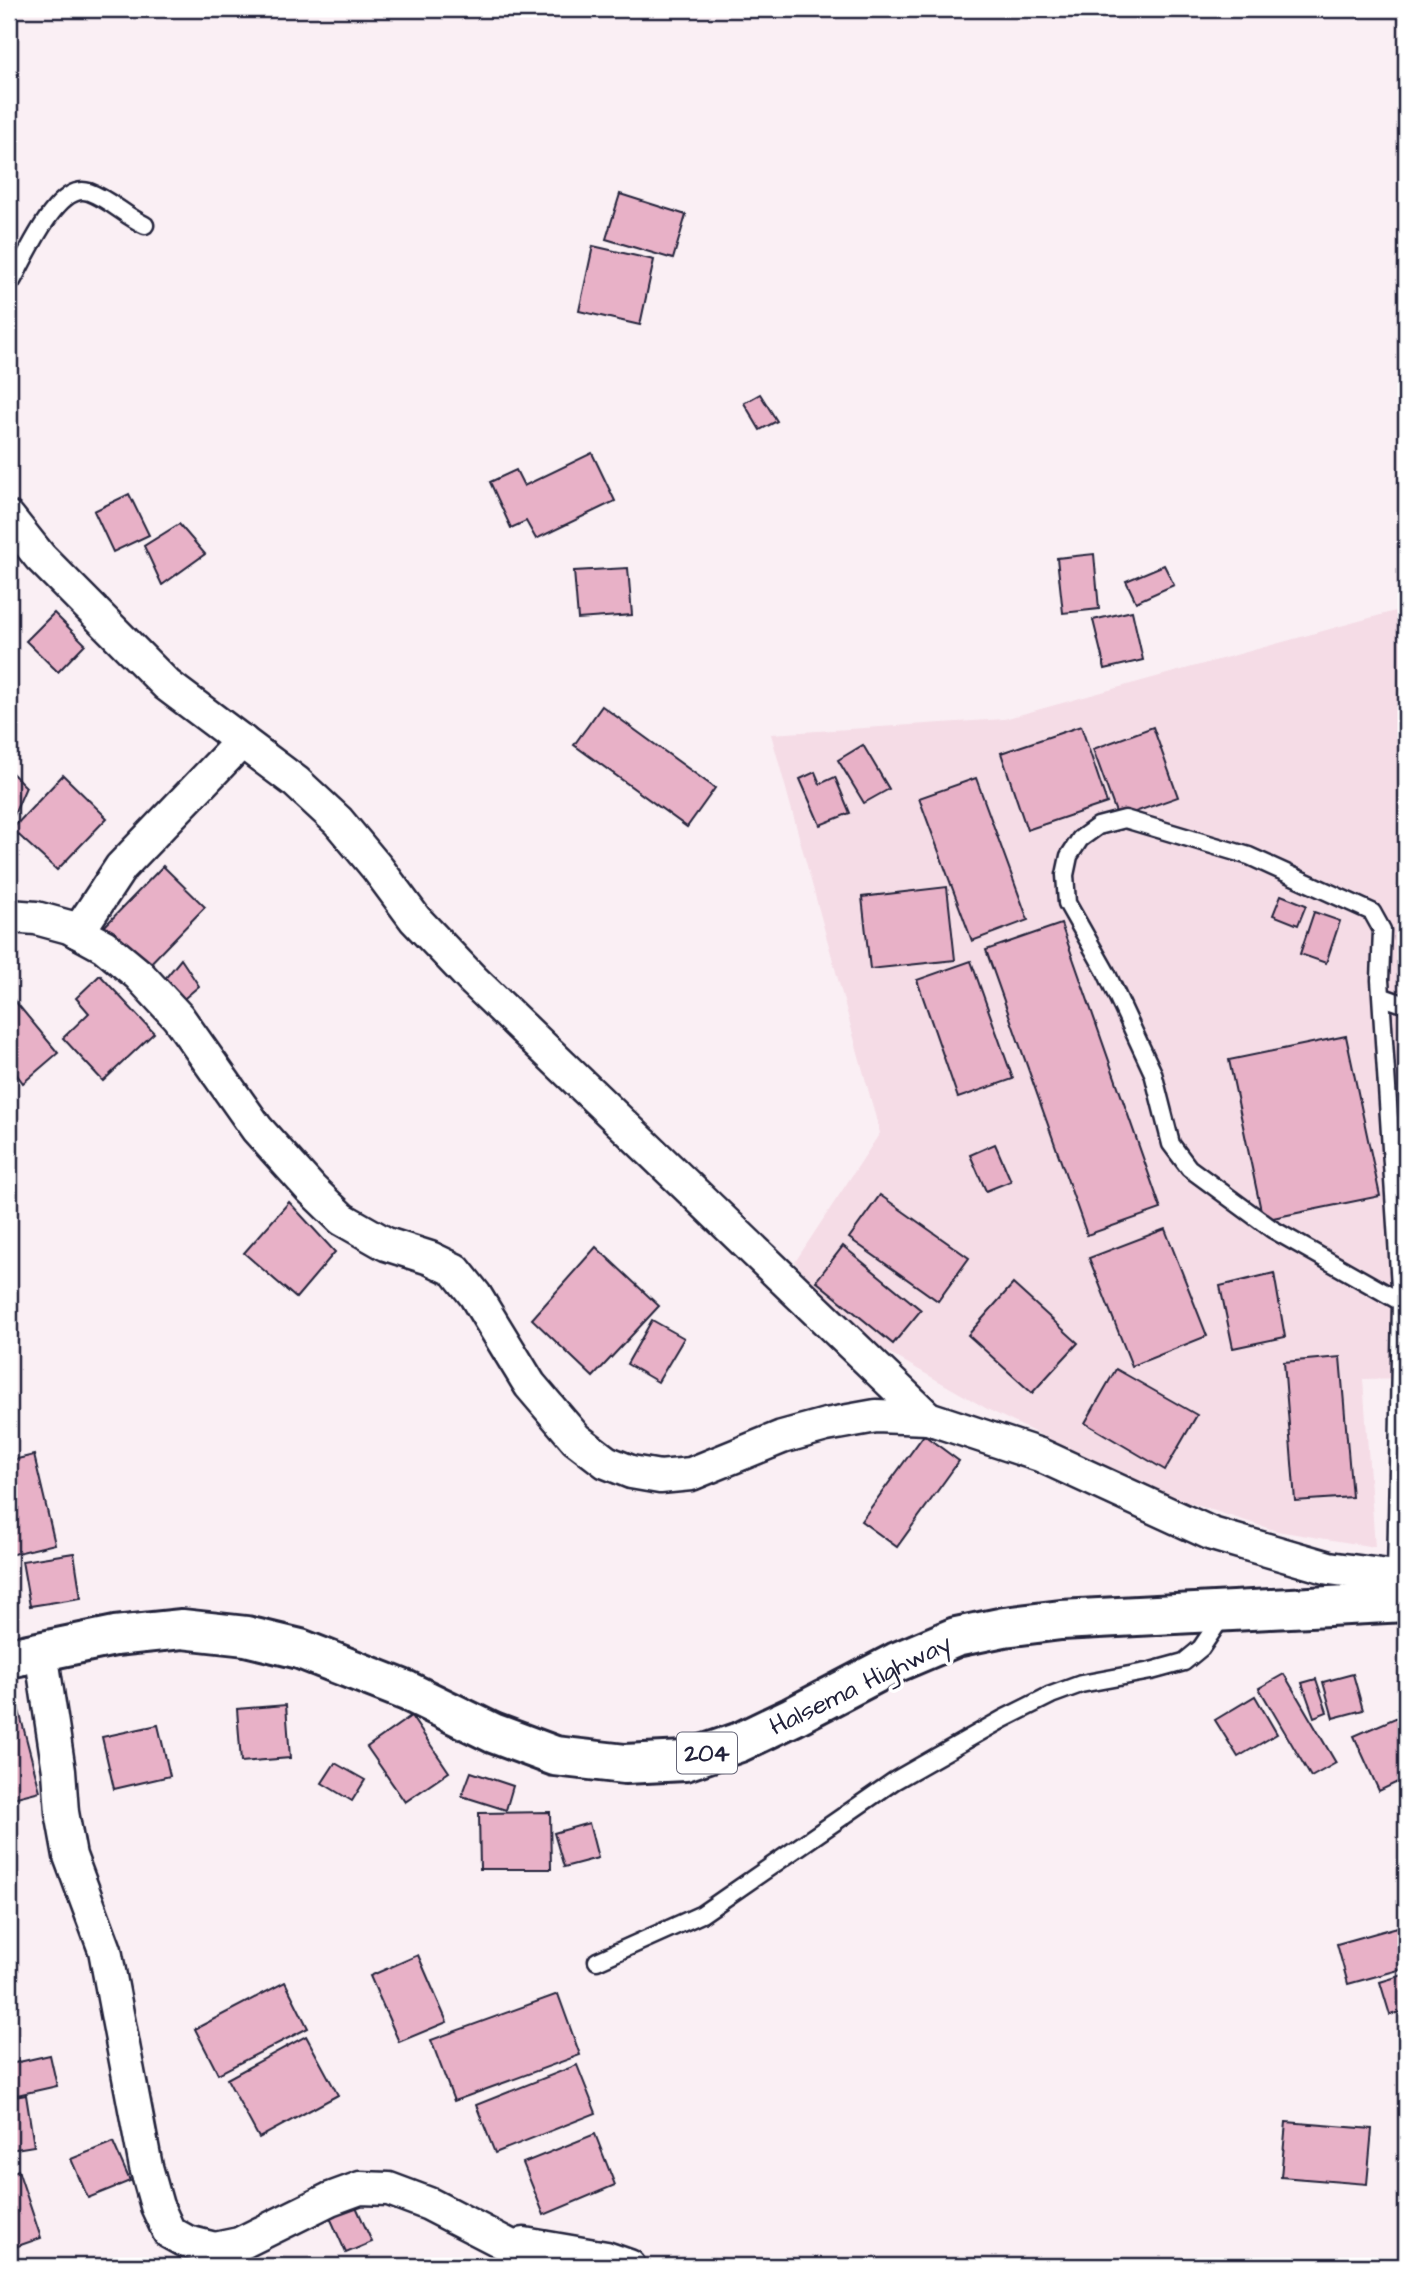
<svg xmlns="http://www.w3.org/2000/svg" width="1415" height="2275" font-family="'Architects Daughter',sans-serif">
	<rect width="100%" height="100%" fill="#faeff4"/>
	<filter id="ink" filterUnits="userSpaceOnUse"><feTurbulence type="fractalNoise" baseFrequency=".0143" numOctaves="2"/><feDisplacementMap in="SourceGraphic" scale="14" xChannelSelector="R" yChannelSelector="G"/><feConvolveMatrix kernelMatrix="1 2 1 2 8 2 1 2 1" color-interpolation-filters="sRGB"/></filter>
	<g filter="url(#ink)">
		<polygon fill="#f5dce6" points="1406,608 1406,1378 1363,1379 1375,1547 1277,1531 1162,1494 989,1410 851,1331 795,1262 880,1133 771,734 1004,719"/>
		<g fill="#e8b1c7" stroke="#22223b" stroke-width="2">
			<polygon points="620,194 686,215 673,259 606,239"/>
			<polygon points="593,246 654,260 640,325 579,311"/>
			<polygon points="760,394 777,421 760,430 744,403"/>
			<polygon points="592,453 615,501 536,539 526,521 511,528 490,482 516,470 524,486"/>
			<polygon points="129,494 149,535 113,552 94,511"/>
			<polygon points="179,524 205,554 162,585 144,546"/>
			<polygon points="1094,554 1099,609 1063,613 1057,558"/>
			<polygon points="1164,565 1174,585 1136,602 1126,581"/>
			<polygon points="628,568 632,615 578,619 574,571"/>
			<polygon points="1132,611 1143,660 1105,669 1093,620"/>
			<polygon points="54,613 85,644 58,672 26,641"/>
			<polygon points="602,706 715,788 687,827 574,745"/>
			<polygon points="1081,726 1107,803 1027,830 1001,753"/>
			<polygon points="1153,727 1178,797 1118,818 1093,749"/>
			<polygon points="863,745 889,789 864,803 838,760"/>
			<polygon points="9,770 26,787 14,815 9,811"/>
			<polygon points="815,772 820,784 835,777 850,813 820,825 800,779"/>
			<polygon points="63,775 107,818 57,870 12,829"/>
			<polygon points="976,778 1028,920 972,941 919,798"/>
			<polygon points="163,866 205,907 143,971 102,929"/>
			<polygon points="947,887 955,960 870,969 862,897"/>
			<polygon points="1281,895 1306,905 1298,925 1273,915"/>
			<polygon points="1314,912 1340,921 1326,963 1300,954"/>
			<polygon points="1061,924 1161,1209 1087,1235 986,950"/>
			<polygon points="181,959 199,986 179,1003 159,986"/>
			<polygon points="971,961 1013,1079 958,1098 917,980"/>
			<polygon points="100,975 154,1033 103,1081 63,1038 89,1013 76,998"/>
			<polygon points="10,995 58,1053 23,1083 9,1064"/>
			<polygon points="1346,1036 1380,1196 1263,1220 1229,1060"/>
			<polygon points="995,1144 1011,1181 986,1191 970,1155"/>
			<polygon points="9,1151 18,1156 9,1185"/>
			<polygon points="880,1195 969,1258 938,1301 849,1238"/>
			<polygon points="289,1202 335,1252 296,1298 244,1253"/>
			<polygon points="1165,1229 1207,1336 1132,1366 1089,1258"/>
			<polygon points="843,1246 921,1310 893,1344 816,1281"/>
			<polygon points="596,1247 659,1306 593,1377 532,1319"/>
			<polygon points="1274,1273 1285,1337 1233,1348 1220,1286"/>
			<polygon points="1013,1284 1078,1343 1032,1393 968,1335"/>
			<polygon points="652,1320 684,1338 658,1382 627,1364"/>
			<polygon points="1340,1357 1352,1497 1295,1501 1284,1362"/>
			<polygon points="1116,1369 1197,1415 1165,1470 1085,1423"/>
			<polygon points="924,1435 959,1461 897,1547 861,1521"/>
			<polygon points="34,1455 55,1544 9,1555 9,1461"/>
			<polygon points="74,1553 81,1598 30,1606 22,1561"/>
			<polygon points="1284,1674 1336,1763 1311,1777 1259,1688"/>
			<polygon points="1353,1674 1363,1710 1333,1718 1323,1682"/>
			<polygon points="1316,1679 1327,1712 1314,1717 1302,1683"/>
			<polygon points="1406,1680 1406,1726 1403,1727 1398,1681"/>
			<polygon points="1255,1696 1277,1734 1238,1757 1215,1720"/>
			<polygon points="17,1703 40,1791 9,1799 9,1705"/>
			<polygon points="286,1705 290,1758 241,1762 237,1709"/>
			<polygon points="411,1716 449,1772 405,1802 367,1747"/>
			<polygon points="1400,1716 1406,1731 1406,1778 1379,1791 1354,1736"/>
			<polygon points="158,1725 170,1776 114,1789 102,1737"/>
			<polygon points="335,1763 365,1780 352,1801 322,1783"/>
			<polygon points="471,1772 513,1786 506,1810 462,1796"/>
			<polygon points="550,1812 551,1869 480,1869 479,1813"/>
			<polygon points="589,1823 598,1858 564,1867 554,1833"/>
			<polygon points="1401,1926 1406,1943 1406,1968 1348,1984 1337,1944"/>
			<polygon points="418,1955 447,2022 399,2042 370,1976"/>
			<polygon points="1406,1974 1406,2010 1390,2015 1380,1982"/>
			<polygon points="285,1982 308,2028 218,2074 195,2029"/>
			<polygon points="558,1994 580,2055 454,2101 431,2040"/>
			<polygon points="306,2036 338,2095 259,2138 227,2079"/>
			<polygon points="50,2055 57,2086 17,2095 10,2064"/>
			<polygon points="577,2065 596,2113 495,2153 476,2105"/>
			<polygon points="26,2095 34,2146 9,2150 9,2098"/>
			<polygon points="1286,2122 1372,2129 1367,2184 1281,2177"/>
			<polygon points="595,2134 615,2185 544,2215 523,2163"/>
			<polygon points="113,2142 130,2181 88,2198 71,2159"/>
			<polygon points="18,2170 41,2238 9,2249 9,2174"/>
			<polygon points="354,2202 372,2242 346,2253 328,2213"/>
		</g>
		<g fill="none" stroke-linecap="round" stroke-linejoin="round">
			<defs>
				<g id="service">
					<path d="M9 283 12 281C25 259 57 181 89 192 111 200 125 216 145 225"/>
					<polyline points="1383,997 1406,1005"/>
					<polyline points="1396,1577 1401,1302 1380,980 1382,930 1372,912 1249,856 1125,819 1098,826 1080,839 1069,856 1065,875 1067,903 1106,972 1153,1073 1171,1144 1189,1168 1272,1229 1401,1302"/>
					<polyline points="597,1961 702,1914 894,1781 1003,1719 1051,1695 1081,1684 1151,1671 1184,1662 1201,1648 1224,1614"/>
				</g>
				<g id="minor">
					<polyline points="9,518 40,557 167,685 296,782 338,821 378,869 415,919 473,980 928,1418"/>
					<polyline points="9,916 36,918 69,927 104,946 139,975 178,1017 257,1129 311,1189 342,1219 386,1244 430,1258 455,1270 475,1295 530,1385 576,1439 606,1462 631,1472 660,1477 691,1474 782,1437 826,1425 876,1416 928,1418 1040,1455 1212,1534 1329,1568 1396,1577 1400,1602"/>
					<polyline points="78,932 121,867 242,741"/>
					<polyline points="41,1651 59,1771 62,1812 70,1856 105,1950 146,2167 157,2206 169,2232 187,2242 215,2249 239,2244 330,2199 360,2188 389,2189 429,2204 549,2266"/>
					<polyline points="524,2244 606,2258 629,2266"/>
				</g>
				<polyline id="trunk" points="9,1658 115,1636 182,1629 246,1636 300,1649 407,1691 493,1733 555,1756 625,1764 685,1761 740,1742 792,1717 897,1662 956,1637 1004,1627 1061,1620 1406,1602"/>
			</defs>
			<use href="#service" stroke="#22223b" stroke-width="21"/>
			<use href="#minor" stroke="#22223b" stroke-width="37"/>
			<use href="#trunk" stroke="#22223b" stroke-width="44"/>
			<use href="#service" stroke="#fff" stroke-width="16"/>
			<use href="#minor" stroke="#fff" stroke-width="32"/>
			<use href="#trunk" stroke="#fff" stroke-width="38"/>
		</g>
	</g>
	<g text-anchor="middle" stroke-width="7" stroke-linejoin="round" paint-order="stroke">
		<rect fill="#fff" stroke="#646476" stroke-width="2" x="677" y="1732.5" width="60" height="41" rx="5"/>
		<g font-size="24" font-weight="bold" fill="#22223b">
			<text x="707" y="1761">204</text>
		</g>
		<g font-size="26" fill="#22223b" stroke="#fff">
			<text transform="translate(860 1684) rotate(-26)" y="9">Halsema Highway</text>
		</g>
	</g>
	<rect width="1415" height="2275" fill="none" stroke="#fff" stroke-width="35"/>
	<rect x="18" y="18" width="1380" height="2240" fill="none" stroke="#22223b" stroke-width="2.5" filter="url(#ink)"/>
</svg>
